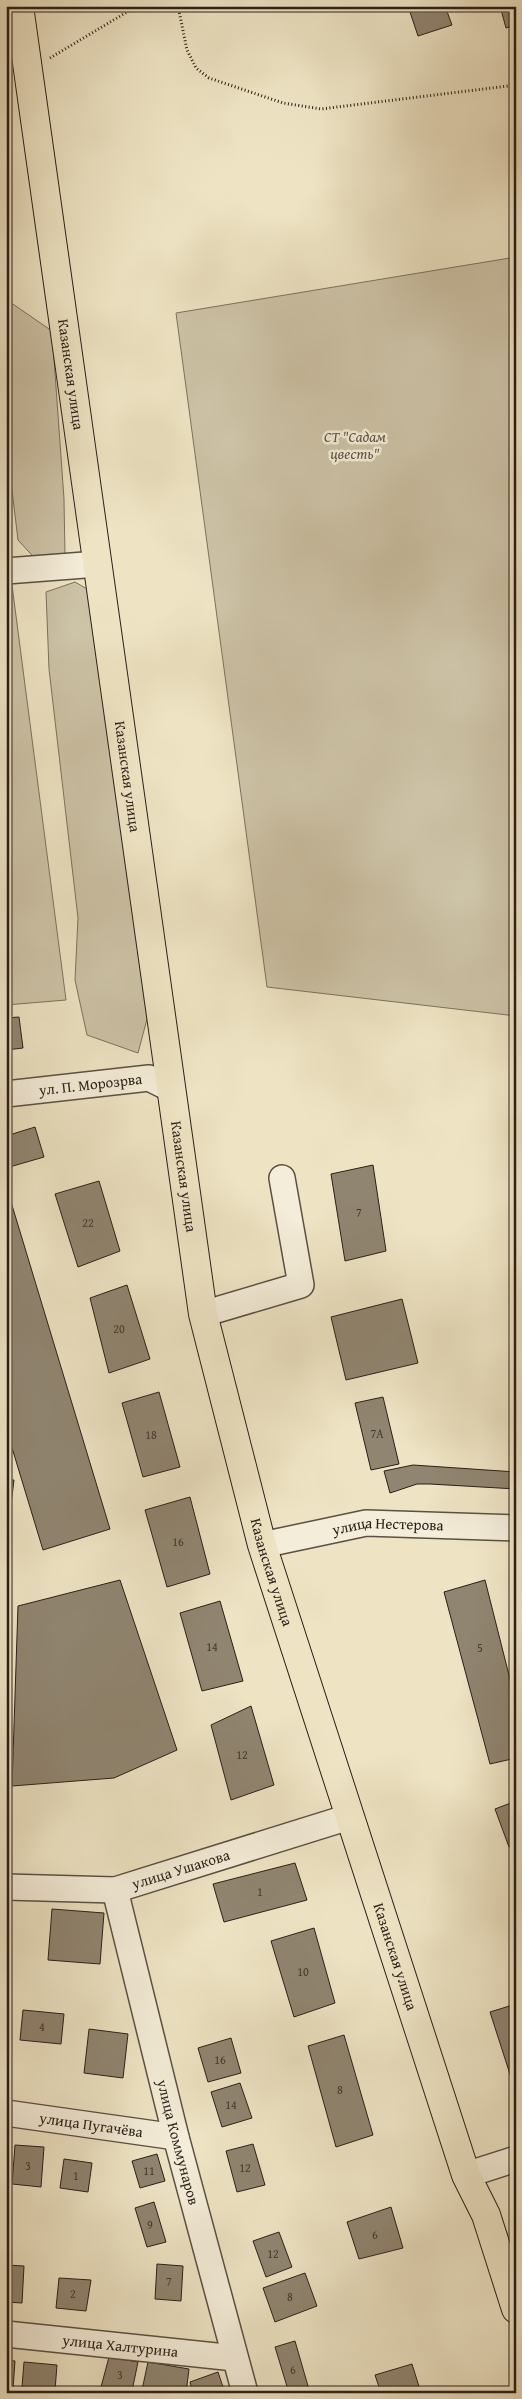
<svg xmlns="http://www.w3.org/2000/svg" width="522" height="2399" font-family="'Gentium Book Plus',serif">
	<rect width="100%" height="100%" fill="#eee4c4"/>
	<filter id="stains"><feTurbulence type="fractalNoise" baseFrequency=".004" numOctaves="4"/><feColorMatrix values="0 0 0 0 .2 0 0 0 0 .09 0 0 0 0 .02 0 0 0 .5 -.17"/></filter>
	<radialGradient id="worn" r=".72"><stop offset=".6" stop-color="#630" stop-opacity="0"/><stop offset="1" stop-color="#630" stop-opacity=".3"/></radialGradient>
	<g fill="#cdc3a7" stroke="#7c7160">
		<polygon points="516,257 516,1016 267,987 176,313"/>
		<polygon points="7,300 52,331 64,499 65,556 41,565 18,540 6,440"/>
		<polygon points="6,539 66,1000 6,1005"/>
		<polygon points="75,582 89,590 151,1004 138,1053 87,1035 75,980 78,918 49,669 46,592"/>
	</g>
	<g fill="#908571" stroke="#2a1f18">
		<polygon points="408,6 445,6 452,25 418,36"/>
		<polygon points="500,6 516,6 516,25 506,28"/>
		<polygon points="19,1017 23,1048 6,1050 6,1018"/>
		<polygon points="35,1127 44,1157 6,1168 6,1136"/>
		<polygon points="373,1165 386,1251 345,1261 331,1174"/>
		<polygon points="99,1181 120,1251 78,1267 55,1194"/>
		<polygon points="8,1192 110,1529 43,1550 6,1428"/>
		<polygon points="127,1285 150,1359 109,1373 90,1298"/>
		<polygon points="402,1299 418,1363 346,1380 331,1317"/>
		<polygon points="159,1392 180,1467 143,1477 122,1403"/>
		<polygon points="383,1397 399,1464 371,1470 355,1403"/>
		<polygon points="413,1465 516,1472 516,1489 430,1484 417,1484 390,1493 384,1471"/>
		<polygon points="6,1480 14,1480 6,1544"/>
		<polygon points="190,1497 210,1574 167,1587 145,1510"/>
		<polygon points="120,1580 177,1750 114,1778 12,1786 18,1606"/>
		<polygon points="485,1580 516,1703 516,1758 490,1764 444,1592"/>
		<polygon points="220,1601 243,1681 202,1691 180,1613"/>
		<polygon points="251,1706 274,1785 231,1800 211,1725"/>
		<polygon points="516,1801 516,1845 509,1847 495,1809"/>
		<polygon points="295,1863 307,1900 224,1922 213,1884"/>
		<polygon points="52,1909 104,1913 100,1964 48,1960"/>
		<polygon points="314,1928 335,2003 294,2017 271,1941"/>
		<polygon points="516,2004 516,2093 490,2012"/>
		<polygon points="23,2010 64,2014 61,2044 20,2040"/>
		<polygon points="89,2029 128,2034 123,2078 84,2073"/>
		<polygon points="344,2035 373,2135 336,2147 308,2046"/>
		<polygon points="231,2038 241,2073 208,2082 198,2048"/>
		<polygon points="240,2083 252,2118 222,2127 211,2092"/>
		<polygon points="253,2144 265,2185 237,2192 226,2151"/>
		<polygon points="15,2145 44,2147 41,2187 12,2184"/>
		<polygon points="157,2154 165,2181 140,2188 132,2161"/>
		<polygon points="64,2159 92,2163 88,2192 60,2188"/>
		<polygon points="154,2202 166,2242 147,2247 135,2208"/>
		<polygon points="391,2207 403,2248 359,2259 347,2222"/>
		<polygon points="279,2232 292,2267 266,2277 253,2241"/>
		<polygon points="157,2264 183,2266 181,2301 155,2299"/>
		<polygon points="6,2265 24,2266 22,2303 6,2302"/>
		<polygon points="305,2273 317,2306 275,2322 263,2288"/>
		<polygon points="59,2278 91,2280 86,2311 56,2308"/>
		<polygon points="295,2341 310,2393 289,2393 275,2347"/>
		<polygon points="109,2357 138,2362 132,2391 101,2387"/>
		<polygon points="6,2360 15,2361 13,2389 6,2388"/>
		<polygon points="24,2362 57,2365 55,2390 22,2387"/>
		<polygon points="148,2362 189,2369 186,2393 160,2393 142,2390"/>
		<polygon points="412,2364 421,2393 381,2393 375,2375"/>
		<polygon points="218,2372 225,2393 193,2393 190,2382"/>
	</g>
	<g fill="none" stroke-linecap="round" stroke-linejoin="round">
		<defs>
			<g id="minor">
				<polyline points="6,571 98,564"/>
				<path id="s1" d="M6 1094 149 1078 171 1089"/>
				<polyline points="203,1314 301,1285 282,1178"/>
				<path id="s2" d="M262 1545 366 1523 516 1528"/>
				<path id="s3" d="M6 1887 115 1890 349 1817"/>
				<path id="s4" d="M115 1890 176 2137 245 2393"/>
				<path id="s5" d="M6 2113 176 2137"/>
				<polyline points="466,2175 516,2159"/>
				<path id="s6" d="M6 2334 235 2358"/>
			</g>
			<g id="highway">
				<path id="s7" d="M19 6 203 1314 262 1545 466 2175 486 2215 516 2309"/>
			</g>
		</defs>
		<use href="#minor" stroke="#5b5043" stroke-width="28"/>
		<use href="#highway" stroke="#2a1f18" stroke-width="30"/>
		<g stroke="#2a1f18" stroke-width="3" stroke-dasharray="1 2.5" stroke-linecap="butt">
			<polyline points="178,6 187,50 196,68 209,78 283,103 321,109 516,85"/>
			<polyline points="50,58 137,6"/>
		</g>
		<use href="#minor" stroke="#f4edd9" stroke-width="25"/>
		<use href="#highway" stroke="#eee4c4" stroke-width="28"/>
	</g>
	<g text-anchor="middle" stroke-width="5" stroke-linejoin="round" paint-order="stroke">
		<g font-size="12" fill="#44382e">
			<text x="359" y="1217">7</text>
			<text x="88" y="1227">22</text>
			<text x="119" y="1333">20</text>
			<text x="377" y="1438">7А</text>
			<text x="151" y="1439">18</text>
			<text x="178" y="1546">16</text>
			<text x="212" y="1651">14</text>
			<text x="480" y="1652">5</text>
			<text x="242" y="1759">12</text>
			<text x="260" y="1896">1</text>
			<text x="303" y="1976">10</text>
			<text x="42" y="2031">4</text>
			<text x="220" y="2064">16</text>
			<text x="340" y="2094">8</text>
			<text x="231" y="2109">14</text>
			<text x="28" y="2170">3</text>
			<text x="245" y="2172">12</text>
			<text x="149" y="2175">11</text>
			<text x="76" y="2180">1</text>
			<text x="150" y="2229">9</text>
			<text x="375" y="2239">6</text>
			<text x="273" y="2258">12</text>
			<text x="169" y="2286">7</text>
			<text x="73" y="2298">2</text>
			<text x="290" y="2301">8</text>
			<text x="293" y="2374">6</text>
			<text x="120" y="2379">3</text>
		</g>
		<g font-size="15" fill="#2a1f18" stroke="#f4edd9">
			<text dy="5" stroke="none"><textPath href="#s7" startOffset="372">Казанская улица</textPath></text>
			<text dy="5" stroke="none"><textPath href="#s7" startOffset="778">Казанская улица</textPath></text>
			<text dy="5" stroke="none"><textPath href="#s1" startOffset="85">ул. П. Морозрва</textPath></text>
			<text dy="5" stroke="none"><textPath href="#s7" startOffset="1182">Казанская улица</textPath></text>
			<text dy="5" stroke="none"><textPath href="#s2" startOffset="128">улица Нестерова</textPath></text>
			<text dy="5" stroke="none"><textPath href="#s7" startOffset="1588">Казанская улица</textPath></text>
			<text dy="5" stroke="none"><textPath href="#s3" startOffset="178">улица Ушакова</textPath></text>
			<text dy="5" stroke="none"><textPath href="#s7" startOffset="1992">Казанская улица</textPath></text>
			<text dy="5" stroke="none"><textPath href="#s5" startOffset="86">улица Пугачёва</textPath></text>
			<text dy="5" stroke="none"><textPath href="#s4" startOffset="260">улица Коммунаров</textPath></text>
			<text dy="5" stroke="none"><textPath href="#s6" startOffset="115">улица Халтурина</textPath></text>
		</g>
		<g font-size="15" font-style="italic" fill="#5b5043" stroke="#f4edd9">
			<text x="355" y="442">СТ "Садам<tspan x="355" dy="17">цвесть"</tspan></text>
		</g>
	</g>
	<rect width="522" height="2399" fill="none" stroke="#eee4c4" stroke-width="25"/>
	<rect x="8" y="8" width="507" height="2384" fill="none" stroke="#2a1f18" stroke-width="2.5"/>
	<rect x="12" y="12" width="497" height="2374" fill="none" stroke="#2a1f18"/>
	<rect width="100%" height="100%" filter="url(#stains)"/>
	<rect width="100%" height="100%" fill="url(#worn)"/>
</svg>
